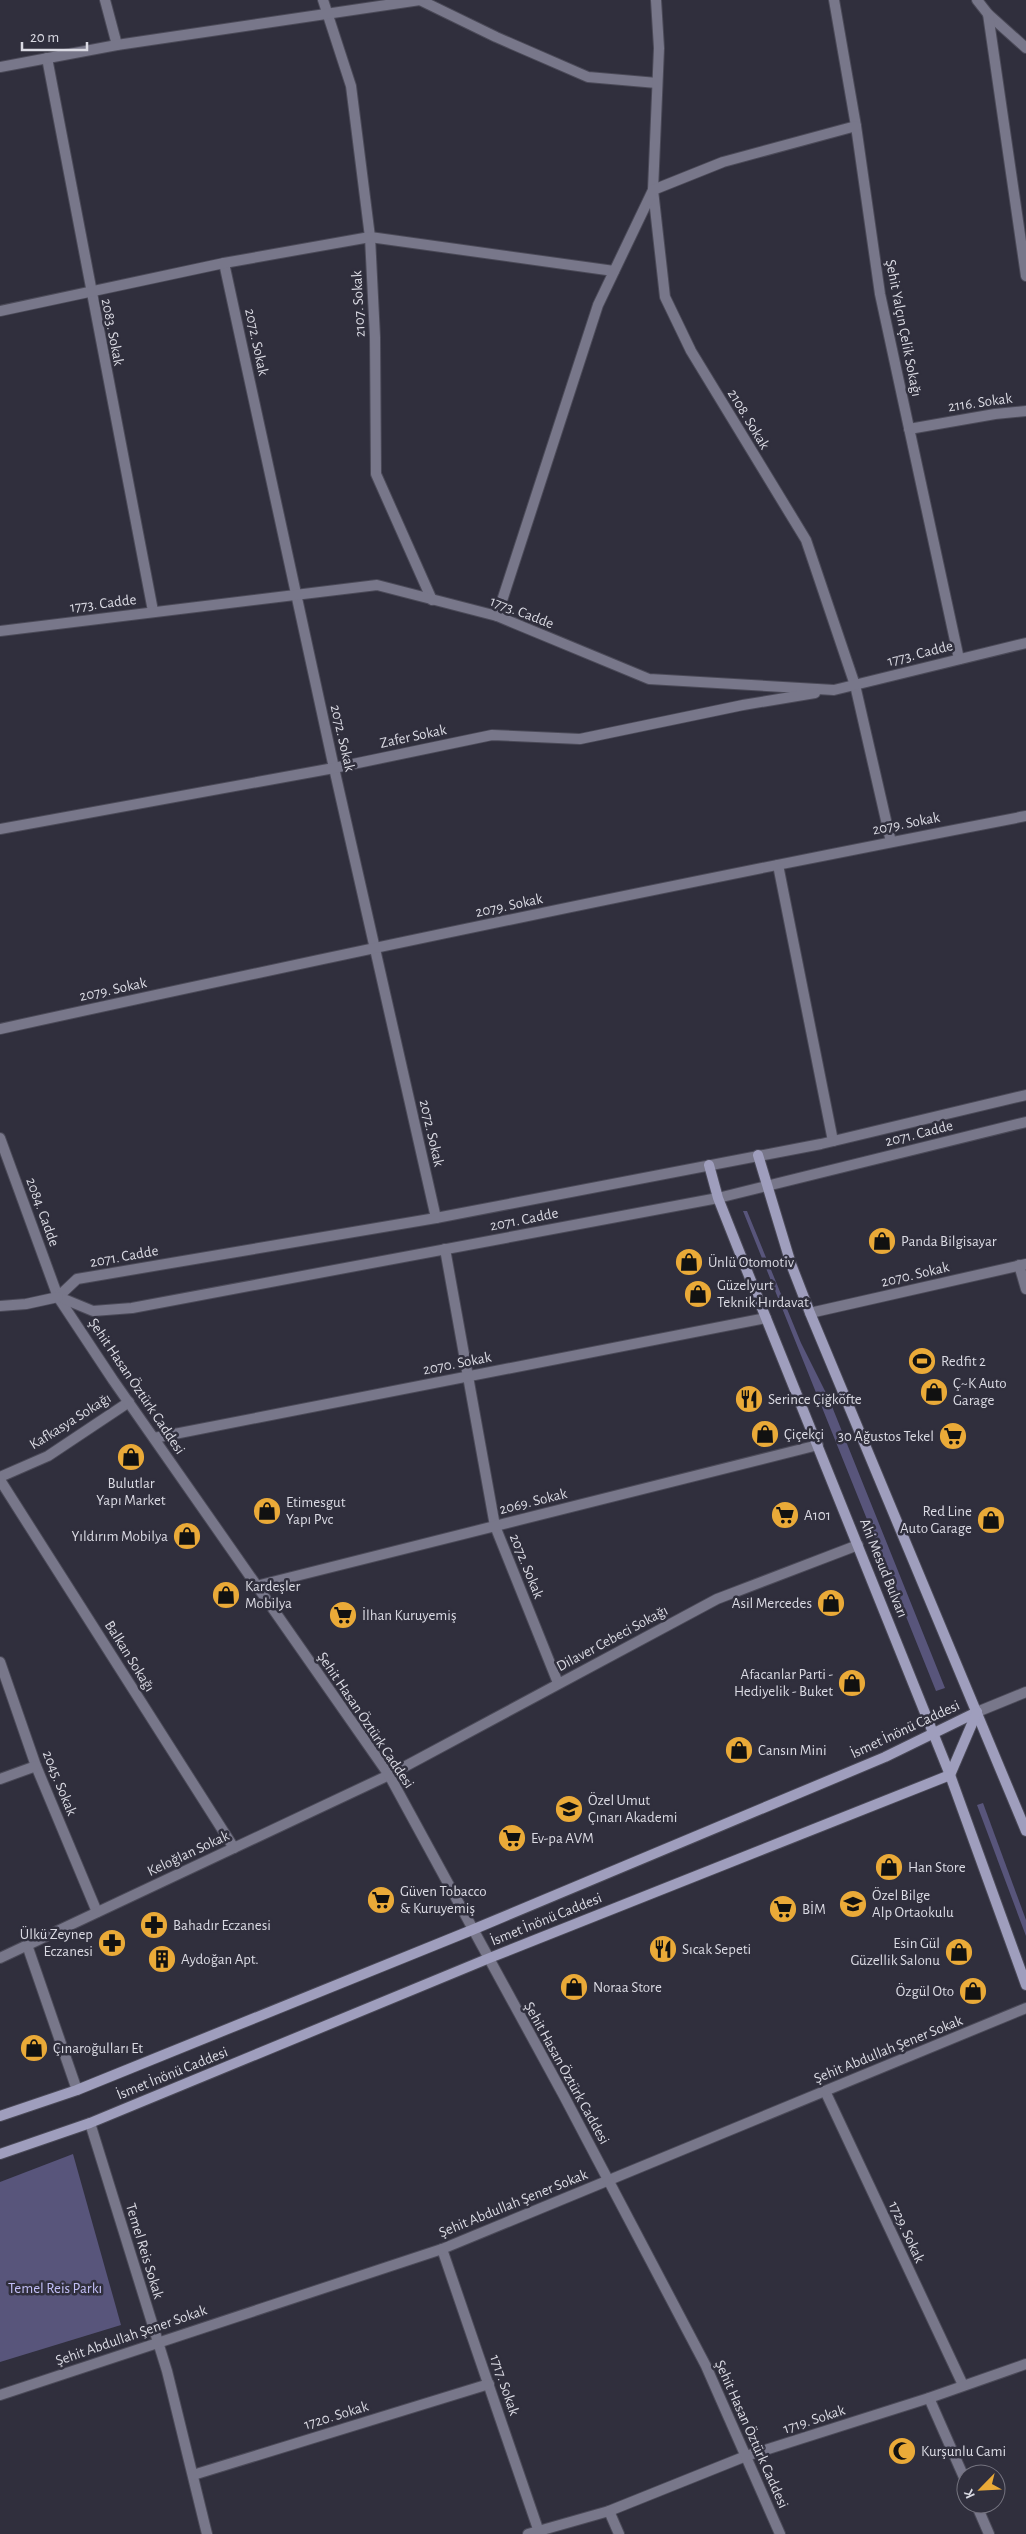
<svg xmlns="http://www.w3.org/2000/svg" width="1026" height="2534" font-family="'Alegreya Sans',sans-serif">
	<rect width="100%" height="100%" fill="#302f3d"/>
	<g fill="#58557b">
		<polygon points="743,1211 747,1211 801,1343 829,1399 945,1688 936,1691"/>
		<polygon points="983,1803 1026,1920 1026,1936 977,1805"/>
		<polygon points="73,2154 121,2325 0,2362 0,2182"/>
	</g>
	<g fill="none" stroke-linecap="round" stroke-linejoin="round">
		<defs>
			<g id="minor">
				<polyline points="105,0 117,45"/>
				<polyline points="323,0 351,86 370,237 375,337 376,474 432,600"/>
				<polyline points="420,0 496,37 588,77 657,83"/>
				<polyline points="656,0 659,48 653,190 665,297 691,351 806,540 855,685 891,842"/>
				<polyline points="834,0 856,126 880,294 959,659"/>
				<polyline points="977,0 988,14 1026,48"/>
				<polyline points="988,14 1026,276"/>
				<polyline points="47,58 153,611"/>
				<polyline points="0,67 117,45 420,0"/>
				<polyline points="224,263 334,768 436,1218"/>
				<polyline points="0,311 224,263 370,237 614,271"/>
				<polyline points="909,429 995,414 1026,411"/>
				<polyline points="497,616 598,305 653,190 723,162 856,126"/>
				<polyline points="0,631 377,585 497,616 649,679 834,690 1026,643"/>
				<polyline points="0,829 334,768 492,735 580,739 743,705 815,693"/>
				<polyline points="778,865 833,1141"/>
				<path d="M0 1029C341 954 683 882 1026 816"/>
				<polyline points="445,1249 495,1526 558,1683"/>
				<polyline points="1019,1265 1026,1289"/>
				<polyline points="810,1313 1026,1264"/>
				<polyline points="154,1438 766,1318"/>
				<polyline points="0,1477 48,1456 129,1402"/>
				<polyline points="0,1480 234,1848"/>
				<polyline points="256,1586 818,1445"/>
				<polyline points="0,1662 36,1766 97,1912"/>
				<polyline points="977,1712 1026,1692"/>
				<polyline points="0,1779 36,1766"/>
				<polyline points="27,1945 77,2090"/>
				<polyline points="0,1958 389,1775 717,1599 858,1545"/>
				<polyline points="825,2091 963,2385"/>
				<polyline points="90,2123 167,2371 207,2534"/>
				<polyline points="442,2249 539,2532"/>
				<polyline points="0,2395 442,2249 1026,2008"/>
				<polyline points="929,2398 966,2482"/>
				<polyline points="193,2475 489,2384"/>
				<polyline points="976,2504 989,2534"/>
				<polyline points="609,2511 619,2534"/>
				<polyline points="528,2534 609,2511 746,2456 929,2398 1026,2364"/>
			</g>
			<g id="tertiary">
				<polyline points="0,1138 58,1297 113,1380 389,1775 564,2096 706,2366 780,2534"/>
				<polyline points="58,1297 77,1279 436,1218 821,1144 1026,1095"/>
				<polyline points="59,1297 93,1311 132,1308 718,1198 1026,1122"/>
				<polyline points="0,1306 26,1304 58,1297"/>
			</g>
			<g id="secondary">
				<polyline points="758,1155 791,1264 810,1313 1026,1831"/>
				<polyline points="709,1165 718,1198 739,1251 950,1775 1026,1985"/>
				<polyline points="0,2116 77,2090 472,1930 885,1757 977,1712"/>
				<polyline points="0,2154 90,2123 487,1959 950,1775 977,1712"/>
			</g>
		</defs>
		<use href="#minor" stroke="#4b4a58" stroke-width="12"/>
		<use href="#tertiary" stroke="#4b4a58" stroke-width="12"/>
		<use href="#secondary" stroke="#4b4a58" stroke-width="12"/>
		<use href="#minor" stroke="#78778a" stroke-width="10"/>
		<use href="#tertiary" stroke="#78778a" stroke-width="10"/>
		<use href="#secondary" stroke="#9f9ebd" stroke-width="10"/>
	</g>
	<defs>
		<symbol id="shop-disc" viewBox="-11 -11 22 22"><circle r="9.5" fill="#eaaa38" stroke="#302f3d"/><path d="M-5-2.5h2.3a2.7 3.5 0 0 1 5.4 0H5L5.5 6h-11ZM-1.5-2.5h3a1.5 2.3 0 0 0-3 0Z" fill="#111"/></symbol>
		<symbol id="stadium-disc" viewBox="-11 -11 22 22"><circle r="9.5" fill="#eaaa38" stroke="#302f3d"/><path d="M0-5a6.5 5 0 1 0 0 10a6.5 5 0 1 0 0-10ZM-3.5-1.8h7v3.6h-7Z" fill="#111"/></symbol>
		<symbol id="restaurant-disc" viewBox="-11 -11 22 22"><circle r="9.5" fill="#eaaa38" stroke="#302f3d"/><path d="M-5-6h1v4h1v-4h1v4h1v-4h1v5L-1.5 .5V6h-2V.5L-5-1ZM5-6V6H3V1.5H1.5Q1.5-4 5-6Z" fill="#111"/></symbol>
		<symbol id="supermarket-disc" viewBox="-11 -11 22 22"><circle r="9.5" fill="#eaaa38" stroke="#302f3d"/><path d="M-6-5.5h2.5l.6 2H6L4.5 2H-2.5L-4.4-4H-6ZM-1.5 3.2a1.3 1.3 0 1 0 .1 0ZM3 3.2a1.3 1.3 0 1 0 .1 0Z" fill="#111"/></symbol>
		<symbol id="school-disc" viewBox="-11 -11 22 22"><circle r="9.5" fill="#eaaa38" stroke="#302f3d"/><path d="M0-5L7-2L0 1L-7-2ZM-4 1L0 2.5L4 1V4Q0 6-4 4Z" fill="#111"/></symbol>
		<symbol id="pharmacy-disc" viewBox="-11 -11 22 22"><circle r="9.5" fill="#eaaa38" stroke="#302f3d"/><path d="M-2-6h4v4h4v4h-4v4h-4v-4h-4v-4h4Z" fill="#111"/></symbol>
		<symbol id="building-disc" viewBox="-11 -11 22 22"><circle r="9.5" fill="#eaaa38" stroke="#302f3d"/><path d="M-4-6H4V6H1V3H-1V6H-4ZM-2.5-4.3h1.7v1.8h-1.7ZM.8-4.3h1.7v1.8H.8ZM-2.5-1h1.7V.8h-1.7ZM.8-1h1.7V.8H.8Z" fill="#111"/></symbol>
		<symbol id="mosque-disc" viewBox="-11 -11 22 22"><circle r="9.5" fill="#eaaa38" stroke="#302f3d"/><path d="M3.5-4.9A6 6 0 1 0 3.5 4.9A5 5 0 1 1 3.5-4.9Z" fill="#111"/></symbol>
	</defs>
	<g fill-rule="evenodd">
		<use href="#shop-disc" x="866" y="1225" width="32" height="32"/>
		<use href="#shop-disc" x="673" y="1246" width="32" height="32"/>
		<use href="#shop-disc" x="682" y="1278" width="32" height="32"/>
		<use href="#stadium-disc" x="906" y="1345" width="32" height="32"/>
		<use href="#shop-disc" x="918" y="1376" width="32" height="32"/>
		<use href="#restaurant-disc" x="733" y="1383" width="32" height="32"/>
		<use href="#shop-disc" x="749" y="1418" width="32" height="32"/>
		<use href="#supermarket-disc" x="937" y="1420" width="32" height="32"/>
		<use href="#shop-disc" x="115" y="1441" width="32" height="32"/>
		<use href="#shop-disc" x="251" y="1495" width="32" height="32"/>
		<use href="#supermarket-disc" x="769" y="1499" width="32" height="32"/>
		<use href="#shop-disc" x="975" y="1504" width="32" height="32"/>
		<use href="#shop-disc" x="171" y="1520" width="32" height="32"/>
		<use href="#shop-disc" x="210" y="1579" width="32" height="32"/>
		<use href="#shop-disc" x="815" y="1587" width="32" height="32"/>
		<use href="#supermarket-disc" x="327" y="1599" width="32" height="32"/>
		<use href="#shop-disc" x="836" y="1667" width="32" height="32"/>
		<use href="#shop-disc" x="723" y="1734" width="32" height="32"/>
		<use href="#school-disc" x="553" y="1793" width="32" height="32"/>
		<use href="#supermarket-disc" x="496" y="1822" width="32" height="32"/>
		<use href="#shop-disc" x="873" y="1851" width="32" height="32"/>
		<use href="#supermarket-disc" x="365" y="1884" width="32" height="32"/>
		<use href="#school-disc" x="837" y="1888" width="32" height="32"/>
		<use href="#supermarket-disc" x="767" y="1893" width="32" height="32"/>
		<use href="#pharmacy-disc" x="138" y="1909" width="32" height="32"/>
		<use href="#pharmacy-disc" x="96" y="1927" width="32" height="32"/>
		<use href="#restaurant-disc" x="647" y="1933" width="32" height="32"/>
		<use href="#shop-disc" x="943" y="1936" width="32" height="32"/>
		<use href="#building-disc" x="146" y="1943" width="32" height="32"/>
		<use href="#shop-disc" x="558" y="1971" width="32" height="32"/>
		<use href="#shop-disc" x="957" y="1975" width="32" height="32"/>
		<use href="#shop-disc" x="18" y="2032" width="32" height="32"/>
		<use href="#mosque-disc" x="886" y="2435" width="32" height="32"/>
	</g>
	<g text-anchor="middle" stroke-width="5" stroke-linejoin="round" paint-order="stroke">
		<g font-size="15" fill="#dadae3" stroke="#302f3d">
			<text transform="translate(358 304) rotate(-93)" y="5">2107. Sokak</text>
			<text transform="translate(904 328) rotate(79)" y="5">Şehit Yalçın Çelik Sokağı</text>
			<text transform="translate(113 332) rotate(79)" y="5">2083. Sokak</text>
			<text transform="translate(257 342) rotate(78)" y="5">2072. Sokak</text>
			<text transform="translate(980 402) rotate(-8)" y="5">2116. Sokak</text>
			<text transform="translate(749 419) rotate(59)" y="5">2108. Sokak</text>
			<text transform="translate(103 603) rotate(-7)" y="5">1773. Cadde</text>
			<text transform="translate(522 612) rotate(21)" y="5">1773. Cadde</text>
			<text transform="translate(920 653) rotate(-14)" y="5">1773. Cadde</text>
			<text transform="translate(413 736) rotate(-12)" y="5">Zafer Sokak</text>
			<text transform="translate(343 738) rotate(77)" y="5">2072. Sokak</text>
			<text transform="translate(906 823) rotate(-11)" y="5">2079. Sokak</text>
			<text transform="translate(509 905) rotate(-12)" y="5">2079. Sokak</text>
			<text transform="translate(113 989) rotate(-12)" y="5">2079. Sokak</text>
			<text transform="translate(432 1133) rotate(77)" y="5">2072. Sokak</text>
			<text transform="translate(919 1133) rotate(-14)" y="5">2071. Cadde</text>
			<text transform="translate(43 1212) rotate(70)" y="5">2084. Cadde</text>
			<text transform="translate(524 1219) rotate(-11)" y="5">2071. Cadde</text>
			<text transform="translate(124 1256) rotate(-10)" y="5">2071. Cadde</text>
			<text transform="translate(915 1274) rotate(-13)" y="5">2070. Sokak</text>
			<text transform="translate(457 1363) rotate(-11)" y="5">2070. Sokak</text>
			<text transform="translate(137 1386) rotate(56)" y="5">Şehit Hasan Öztürk Caddesi</text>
			<text transform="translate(70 1421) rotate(-32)" y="5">Kafkasya Sokağı</text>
			<text transform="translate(533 1501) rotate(-14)" y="5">2069. Sokak</text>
			<text transform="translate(527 1566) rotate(68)" y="5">2072. Sokak</text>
			<text transform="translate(884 1568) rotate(68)" y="5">Ahi Mesud Bulvarı</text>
			<text transform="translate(612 1638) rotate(-28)" y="5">Dilaver Cebeci Sokağı</text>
			<text transform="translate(130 1656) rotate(58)" y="5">Balkan Sokağı</text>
			<text transform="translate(366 1720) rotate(56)" y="5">Şehit Hasan Öztürk Caddesi</text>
			<text transform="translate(905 1729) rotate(-25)" y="5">İsmet İnönü Caddesi</text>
			<text transform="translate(60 1783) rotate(68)" y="5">2045. Sokak</text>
			<text transform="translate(188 1853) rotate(-25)" y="5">Keloğlan Sokak</text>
			<text transform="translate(546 1919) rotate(-22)" y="5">İsmet İnönü Caddesi</text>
			<text transform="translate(888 2049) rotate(-22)" y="5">Şehit Abdullah Şener Sokak</text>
			<text transform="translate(172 2073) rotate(-22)" y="5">İsmet İnönü Caddesi</text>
			<text transform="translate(567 2073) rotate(61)" y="5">Şehit Hasan Öztürk Caddesi</text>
			<text transform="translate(513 2203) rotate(-22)" y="5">Şehit Abdullah Şener Sokak</text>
			<text transform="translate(907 2232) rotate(65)" y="5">1729. Sokak</text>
			<text transform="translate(145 2251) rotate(73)" y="5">Temel Reis Sokak</text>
			<text transform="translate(131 2335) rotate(-19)" y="5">Şehit Abdullah Şener Sokak</text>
			<text transform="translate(505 2385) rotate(71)" y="5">1717. Sokak</text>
			<text transform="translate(336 2415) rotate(-17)" y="5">1720. Sokak</text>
			<text transform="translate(814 2419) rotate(-18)" y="5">1719. Sokak</text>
			<text transform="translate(752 2434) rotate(66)" y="5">Şehit Hasan Öztürk Caddesi</text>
		</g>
		<g font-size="15" fill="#dadae3" stroke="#302f3d" text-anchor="start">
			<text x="901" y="1246">Panda Bilgisayar</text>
			<text x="708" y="1267">Ünlü Otomotiv</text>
			<text x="717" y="1290">Güzelyurt<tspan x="717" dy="17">Teknik Hırdavat</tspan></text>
			<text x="941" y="1366">Redfit 2</text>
			<text x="953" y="1388">Ç~K Auto<tspan x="953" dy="17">Garage</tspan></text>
			<text x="768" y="1404">Serince Çiğköfte</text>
			<text x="784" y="1439">Çiçekçi</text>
			<text x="934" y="1441" text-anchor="end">30 Ağustos Tekel</text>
			<text x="131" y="1488" text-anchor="middle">Bulutlar<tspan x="131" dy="17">Yapı Market</tspan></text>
			<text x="286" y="1507">Etimesgut<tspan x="286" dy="17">Yapı Pvc</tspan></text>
			<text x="972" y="1516" text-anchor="end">Red Line<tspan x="972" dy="17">Auto Garage</tspan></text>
			<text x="804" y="1520">A101</text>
			<text x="168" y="1541" text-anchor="end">Yıldırım Mobilya</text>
			<text x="245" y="1591">Kardeşler<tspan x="245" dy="17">Mobilya</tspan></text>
			<text x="812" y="1608" text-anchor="end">Asil Mercedes</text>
			<text x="362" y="1620">İlhan Kuruyemiş</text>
			<text x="833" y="1679" text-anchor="end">Afacanlar Parti -<tspan x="833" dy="17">Hediyelik - Buket</tspan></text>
			<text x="758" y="1755">Cansın Mini</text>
			<text x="588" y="1805">Özel Umut<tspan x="588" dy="17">Çınarı Akademi</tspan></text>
			<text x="531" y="1843">Ev-pa AVM</text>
			<text x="908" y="1872">Han Store</text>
			<text x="400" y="1896">Güven Tobacco<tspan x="400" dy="17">&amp; Kuruyemiş</tspan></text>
			<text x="872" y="1900">Özel Bilge<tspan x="872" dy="17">Alp Ortaokulu</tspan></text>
			<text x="802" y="1914">BİM</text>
			<text x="173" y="1930">Bahadır Eczanesi</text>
			<text x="93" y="1939" text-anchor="end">Ülkü Zeynep<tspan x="93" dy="17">Eczanesi</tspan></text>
			<text x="940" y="1948" text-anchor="end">Esin Gül<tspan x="940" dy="17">Güzellik Salonu</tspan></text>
			<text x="682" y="1954">Sıcak Sepeti</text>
			<text x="181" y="1964">Aydoğan Apt.</text>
			<text x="593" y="1992">Noraa Store</text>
			<text x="954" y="1996" text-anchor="end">Özgül Oto</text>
			<text x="53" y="2053">Çınaroğulları Et</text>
			<text x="921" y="2456">Kurşunlu Cami</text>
		</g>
		<g font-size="15" fill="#c2bff6" stroke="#302f3d">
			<text x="55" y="2293">Temel Reis Parkı</text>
		</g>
	</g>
	<g transform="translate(981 2489) rotate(246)"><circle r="24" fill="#302f3d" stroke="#74737f"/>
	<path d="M0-4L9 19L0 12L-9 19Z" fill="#eaaa38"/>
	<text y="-8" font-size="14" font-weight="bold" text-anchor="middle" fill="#dadae3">K</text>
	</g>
	<path d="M22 42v8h65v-8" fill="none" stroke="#dadae3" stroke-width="2.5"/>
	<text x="30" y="42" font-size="15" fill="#dadae3" stroke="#302f3d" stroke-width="4" paint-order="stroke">20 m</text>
</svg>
